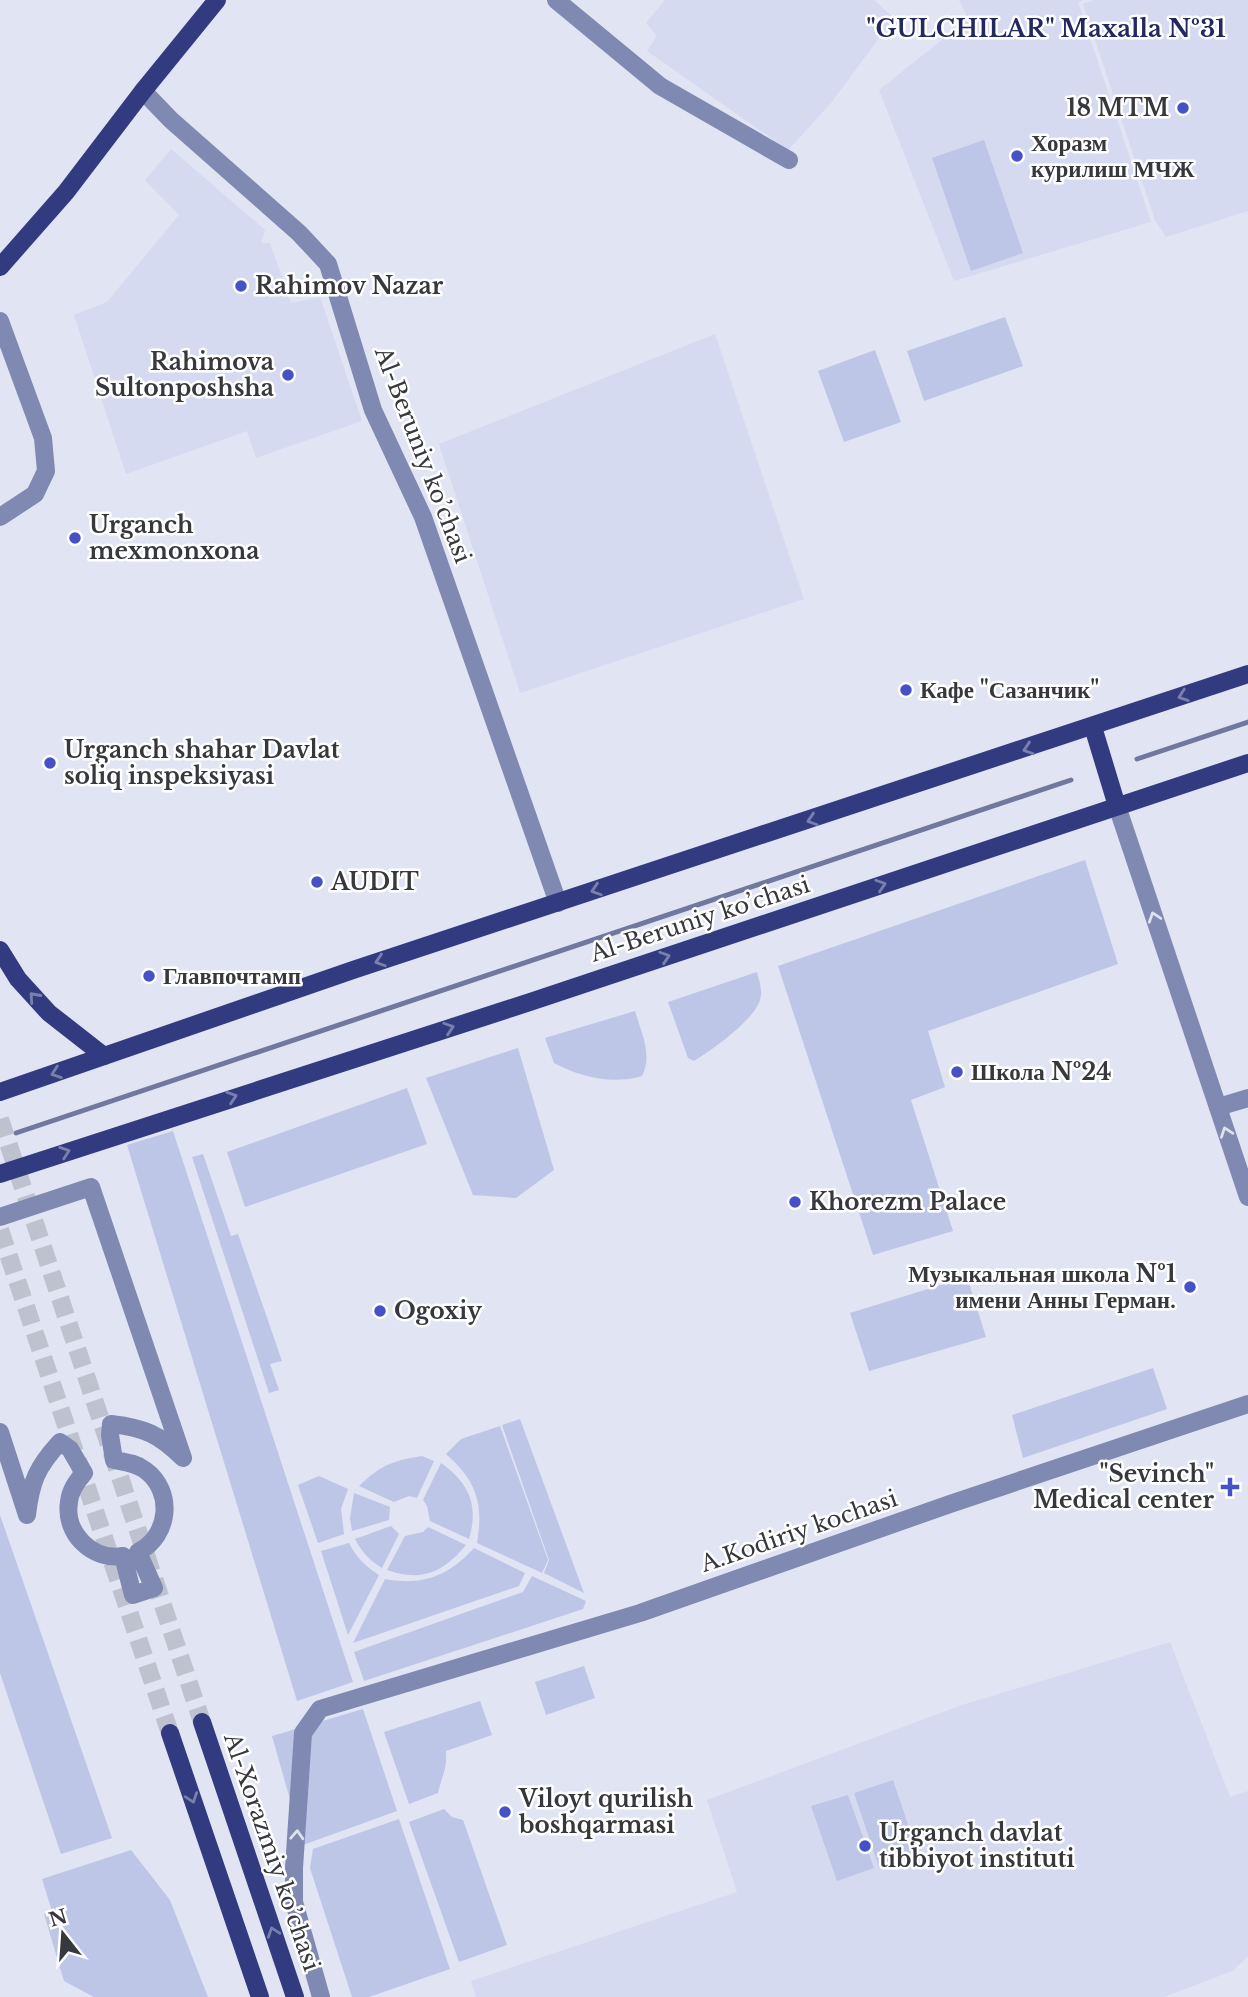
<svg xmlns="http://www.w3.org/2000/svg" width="1248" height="1997" font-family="'Libre Baskerville',serif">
	<rect width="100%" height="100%" fill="#e0e4f3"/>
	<g fill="#d5daf0">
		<polygon points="665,0 874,0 894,18 831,103 788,150 647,51 657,36 646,23"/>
		<polygon points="959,0 1083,0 1078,2 1151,222 954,281 879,90 968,19"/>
		<polygon points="1094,0 1248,0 1248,211 1166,237 1155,220 1083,4"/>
		<polygon points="171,149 265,230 261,243 270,243 291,303 320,297 362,421 256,458 247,431 126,474 74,315 107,302 179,215 145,180"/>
		<polygon points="715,334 804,599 520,693 439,444"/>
		<polygon points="1170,1642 1230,1797 1248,1791 1248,1957 1232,1971 1164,1997 476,1997 471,1981 737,1892 707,1800 962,1705"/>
	</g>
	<g fill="#bdc6e7">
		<polygon points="984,140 1023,253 971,271 932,158"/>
		<polygon points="1005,317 1023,366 924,401 907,351"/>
		<polygon points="875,350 901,422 844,442 818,371"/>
		<polygon points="1085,860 1118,964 928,1031 945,1087 911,1100 953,1231 873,1255 778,966"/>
		<path d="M757 972C759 981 763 990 760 1000 754 1020 712 1050 694 1061L688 1058 668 1002Z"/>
		<path d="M635 1011C641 1032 653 1055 642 1076 612 1085 580 1077 554 1063L545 1038Z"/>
		<polygon points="518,1048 554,1170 516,1198 473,1195 426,1078"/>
		<polygon points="407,1088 427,1144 245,1207 227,1152"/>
		<polygon points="173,1131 353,1682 297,1701 127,1145"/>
		<polygon points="203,1154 231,1236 238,1234 282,1361 270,1364 279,1390 269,1393 192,1157"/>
		<polygon points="967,1277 986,1337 869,1371 850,1313"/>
		<polygon points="1153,1368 1167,1409 1023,1458 1012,1415"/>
		<polygon points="520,1419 584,1593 544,1573 549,1560 502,1425"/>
		<path d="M500 1426 548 1560 542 1573 477 1543C484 1502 476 1481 446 1454L461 1439Z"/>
		<path d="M422 1456 434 1461 417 1498 409 1496 394 1502 359 1486C381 1465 392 1461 422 1456Z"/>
		<path d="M441 1463C469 1483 479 1505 469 1539L430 1521 427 1506 423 1500Z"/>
		<polygon points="319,1476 348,1489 341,1509 344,1534 318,1543 298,1485"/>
		<polygon points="354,1493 390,1507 389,1520 352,1531 350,1518"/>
		<polygon points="0,1515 112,1838 61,1854 0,1673"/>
		<path d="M391 1526 399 1534 382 1568C369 1560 362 1552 355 1539Z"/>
		<path d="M428 1527 466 1545C443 1573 421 1582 387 1570L405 1536 423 1532Z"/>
		<path d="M349 1543C356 1557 365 1566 379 1575L348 1635 321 1551Z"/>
		<path d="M474 1548 525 1573 519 1586 353 1643 385 1579C422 1586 449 1576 474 1548Z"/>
		<polygon points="532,1576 586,1601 583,1609 364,1681 354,1652 523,1592"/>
		<polygon points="584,1666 595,1698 546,1715 535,1682"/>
		<path d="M480 1701 492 1735 446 1751C447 1771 442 1775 438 1793L409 1804 384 1732Z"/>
		<polygon points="363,1709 397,1811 303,1845 272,1736"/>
		<polygon points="893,1780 918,1854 879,1867 854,1793"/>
		<polygon points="848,1795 874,1868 837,1881 811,1806"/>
		<polygon points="444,1809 452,1817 463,1820 507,1945 459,1962 409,1822"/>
		<polygon points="399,1819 450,1969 369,1997 352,1997 310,1868 313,1849"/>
		<polygon points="131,1850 170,1900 208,1997 94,1997 64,1981 44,1914 52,1911 42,1879"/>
	</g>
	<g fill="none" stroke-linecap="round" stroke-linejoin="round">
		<g stroke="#70789d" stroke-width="5">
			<polyline points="1137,759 1248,722"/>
			<polyline points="16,1133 1071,780"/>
		</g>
		<g stroke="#bec2cf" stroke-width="18" stroke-dasharray="18 9" stroke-linecap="butt">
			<polyline points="0,1119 202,1722"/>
			<polyline points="0,1230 170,1733"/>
		</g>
		<g stroke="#7f89b1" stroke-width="18">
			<polyline points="556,0 660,86 789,160"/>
			<polyline points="143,91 171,120 299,233 328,264 373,410 423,517 558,903"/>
			<polyline points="0,321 43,438 46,471 35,494 0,517"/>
			<polyline points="1117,806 1248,1197"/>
			<polyline points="1218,1107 1248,1098"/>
			<path d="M0 1217 91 1187 183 1458C159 1434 145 1428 111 1424L110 1435 114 1460C125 1462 136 1463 145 1470 174 1491 170 1536 138 1552L154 1588 133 1595 123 1556C92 1561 64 1533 69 1502 70 1490 77 1481 84 1473L70 1449 60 1442C37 1467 31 1481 27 1515L0 1432"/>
			<polyline points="321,1997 294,1902 294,1868 303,1733 320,1709 640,1613 950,1504 1248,1404"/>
		</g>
		<g stroke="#323b80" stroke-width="18">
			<polyline points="0,267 66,192 143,91 217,0"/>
			<polyline points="1093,727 1117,806"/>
			<polyline points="0,950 18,979 49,1013 104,1056"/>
			<polyline points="0,1092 353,970 1248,674"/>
			<polyline points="0,1174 530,1002 1248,763"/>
			<polyline points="202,1722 295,1997"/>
			<polyline points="170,1733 260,1997"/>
		</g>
	</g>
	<defs><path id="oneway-chevron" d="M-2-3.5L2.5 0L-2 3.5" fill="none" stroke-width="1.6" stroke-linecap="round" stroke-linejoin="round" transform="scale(1.75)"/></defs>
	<g stroke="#7a80ac">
		<use href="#oneway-chevron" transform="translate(1183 696) rotate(161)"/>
		<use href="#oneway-chevron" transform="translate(1028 749) rotate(162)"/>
		<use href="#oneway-chevron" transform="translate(812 820) rotate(162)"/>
		<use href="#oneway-chevron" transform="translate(881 885) rotate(-18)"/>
		<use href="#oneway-chevron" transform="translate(596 890) rotate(162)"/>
		<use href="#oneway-chevron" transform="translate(665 957) rotate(-18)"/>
		<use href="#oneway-chevron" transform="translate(380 961) rotate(162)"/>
		<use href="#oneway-chevron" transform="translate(34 997) rotate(-132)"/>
		<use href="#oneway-chevron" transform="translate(449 1028) rotate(-18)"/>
		<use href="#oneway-chevron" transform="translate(56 1073) rotate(161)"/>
		<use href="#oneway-chevron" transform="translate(232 1097) rotate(-18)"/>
		<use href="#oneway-chevron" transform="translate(65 1152) rotate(-19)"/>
		<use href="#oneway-chevron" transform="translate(192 1798) rotate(71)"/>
		<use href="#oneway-chevron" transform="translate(273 1932) rotate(-109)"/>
	</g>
	<g stroke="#dfe2ec">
		<use href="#oneway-chevron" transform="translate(1154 917) rotate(-108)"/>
		<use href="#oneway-chevron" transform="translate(1226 1132) rotate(-109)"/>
		<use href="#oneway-chevron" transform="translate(297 1835) rotate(-87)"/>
	</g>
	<g fill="#4751c6" stroke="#fff" stroke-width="2.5">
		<circle cx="1183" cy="108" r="7"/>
		<circle cx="1017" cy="156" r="7"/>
		<circle cx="241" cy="286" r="7"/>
		<circle cx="288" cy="375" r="7"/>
		<circle cx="75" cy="538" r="7"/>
		<circle cx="906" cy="690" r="7"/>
		<circle cx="50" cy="763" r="7"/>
		<circle cx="317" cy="882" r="7"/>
		<circle cx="149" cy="976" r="7"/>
		<circle cx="957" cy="1072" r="7"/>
		<circle cx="795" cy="1202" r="7"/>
		<circle cx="1190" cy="1287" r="7"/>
		<circle cx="380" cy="1311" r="7"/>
		<path d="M1226.5 1476.5h7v7h7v7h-7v7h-7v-7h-7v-7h7z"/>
		<circle cx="505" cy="1812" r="7"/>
		<circle cx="865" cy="1846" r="7"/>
	</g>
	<g text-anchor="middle" stroke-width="5" stroke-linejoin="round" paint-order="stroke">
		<g font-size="23" font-weight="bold" fill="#37383e" stroke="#fff" text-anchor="start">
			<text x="1169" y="116" text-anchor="end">18 MTM</text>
			<text x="1031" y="151">Хоразм<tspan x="1031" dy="26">курилиш МЧЖ</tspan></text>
			<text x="255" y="294">Rahimov Nazar</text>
			<text x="274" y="370" text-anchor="end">Rahimova<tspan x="274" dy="26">Sultonposhsha</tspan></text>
			<text x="89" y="533">Urganch<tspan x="89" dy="26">mexmonxona</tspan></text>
			<text x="920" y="698">Кафе "Сазанчик"</text>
			<text x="64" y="758">Urganch shahar Davlat<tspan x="64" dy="26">soliq inspeksiyasi</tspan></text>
			<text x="331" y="890">AUDIT</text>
			<text x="163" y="984">Главпочтамп</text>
			<text x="971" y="1080">Школа №24</text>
			<text x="809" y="1210">Khorezm Palace</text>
			<text x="1176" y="1282" text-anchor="end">Музыкальная школа №1<tspan x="1176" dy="26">имени Анны Герман.</tspan></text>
			<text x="394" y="1319">Ogoxiy</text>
			<text x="1214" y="1482" text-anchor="end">"Sevinch"<tspan x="1214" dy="26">Medical center</tspan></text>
			<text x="519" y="1807">Viloyt qurilish<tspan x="519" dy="26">boshqarmasi</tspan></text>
			<text x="879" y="1841">Urganch davlat<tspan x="879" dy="26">tibbiyot instituti</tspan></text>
		</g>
		<g font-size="23" fill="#37383e" stroke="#fff">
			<text transform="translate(423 455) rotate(69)" y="8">Al-Beruniy ko’chasi</text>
			<text transform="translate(700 919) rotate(-18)" y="8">Al-Beruniy ko’chasi</text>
			<text transform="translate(799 1531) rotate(-19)" y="8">A.Kodiriy kochasi</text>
			<text transform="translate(272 1852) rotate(71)" y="8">Al-Xorazmiy ko’chasi</text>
		</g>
		<g font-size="24" font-weight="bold" fill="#222861" stroke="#fff">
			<text x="1046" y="37">"GULCHILAR" Maxalla №31</text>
		</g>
	</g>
	<g transform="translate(63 1934) rotate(343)" stroke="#ffffff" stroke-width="5" paint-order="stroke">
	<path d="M0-5L12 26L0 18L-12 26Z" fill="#37383e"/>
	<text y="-10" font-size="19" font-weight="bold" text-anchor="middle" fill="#37383e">N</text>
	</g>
</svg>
